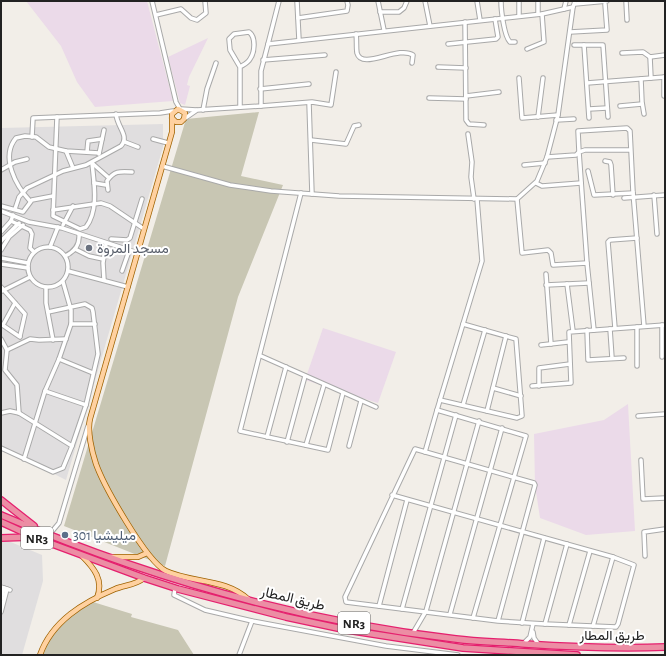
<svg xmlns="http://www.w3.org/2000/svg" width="666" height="656" font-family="'Alegreya Sans',Vazirmatn,sans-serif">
	<rect width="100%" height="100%" fill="#f2eee8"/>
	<g fill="#e0dedf">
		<polygon points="163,124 163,147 66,480 1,447 1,128"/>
		<polygon points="1,538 42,555 43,581 22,655 1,655"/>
	</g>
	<g fill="#ebdae9">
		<polygon points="26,1 147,1 173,101 95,107 77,82 61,46"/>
		<polygon points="208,38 189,77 187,85 190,86 185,105 180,103 168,57"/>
		<polygon points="323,328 396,352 378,403 305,380"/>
		<polygon points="628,404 635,531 586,535 540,518 535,485 534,434 604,420"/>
	</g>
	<g fill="#c8c6b3">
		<polygon points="259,112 241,176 283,185 238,297 165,566 64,526 186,119"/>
		<polygon points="93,602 132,614 131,617 178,630 194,655 43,655 50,639 58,628 74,614"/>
	</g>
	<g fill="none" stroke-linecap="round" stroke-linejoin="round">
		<defs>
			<g id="minor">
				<polyline points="152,1 176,102 180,109"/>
				<polyline points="297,1 299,40"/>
				<polyline points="378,1 384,30"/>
				<polyline points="425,1 430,26"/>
				<polyline points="477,1 480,20"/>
				<path d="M501 1C501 10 504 36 510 42H515"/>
				<polyline points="519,1 519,16"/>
				<polyline points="538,1 538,14"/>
				<polyline points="626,1 627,20"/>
				<polyline points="575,4 607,1"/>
				<polyline points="564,9 566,1"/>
				<polyline points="380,12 399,12 404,8 407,1"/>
				<polyline points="156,15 181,9 191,18 197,20 206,13 205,1"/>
				<polyline points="298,18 347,11 348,5 347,1"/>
				<polyline points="465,22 466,120 469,124 484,125"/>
				<polyline points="570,32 607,30 605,4"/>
				<path d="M356 34C357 40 356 47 357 53 362 71 398 45 413 55L412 63"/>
				<polyline points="268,44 279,1"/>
				<polyline points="448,44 496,39 498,37 495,19"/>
				<polyline points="574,45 603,45 608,117"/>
				<polyline points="584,45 589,118"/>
				<polyline points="527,49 544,42 542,14"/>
				<polyline points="622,53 643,52 650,57 665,55"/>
				<polyline points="650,57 651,78"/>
				<polyline points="263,60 325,55"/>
				<path d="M240 67C243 65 248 63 250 59 255 52 256 37 249 32L234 34 229 39 230 50 240 67V107"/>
				<polyline points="438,67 466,68"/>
				<polyline points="664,77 664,96"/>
				<polyline points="519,78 522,118 558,115"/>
				<polyline points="641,79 642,102 644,114"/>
				<polyline points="587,83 665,77"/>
				<polyline points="260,89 309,84"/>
				<polyline points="466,96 499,92"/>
				<polyline points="429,98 466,99"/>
				<polyline points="309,103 312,194"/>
				<polyline points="261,106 312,102 331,105 336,72"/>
				<polyline points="620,106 642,104"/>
				<polyline points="181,109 196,110"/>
				<polyline points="589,109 607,108"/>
				<polyline points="203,110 207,89 216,63"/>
				<path d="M57 117 53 216 80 229 86 227C99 210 94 183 92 163"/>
				<polyline points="538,117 543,78"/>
				<polyline points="184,119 197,110 261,106 261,71 268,44 542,14 573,7 575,1"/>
				<polyline points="556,120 574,119"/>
				<polyline points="468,134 472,162 471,177 474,199"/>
				<polyline points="32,137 33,118 160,113 173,111"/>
				<polyline points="153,139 168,143"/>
				<polyline points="311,140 346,144 354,126 359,125"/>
				<polyline points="125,142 138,147"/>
				<polyline points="66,151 73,168"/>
				<polyline points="87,152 88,141 102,139"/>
				<polyline points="99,154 104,130"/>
				<polyline points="547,157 576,155 579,152 578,131 627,128 630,131 633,192 644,326"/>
				<polyline points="605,161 610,162 611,165 613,195"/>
				<polyline points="92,163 109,178"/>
				<polyline points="524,165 545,163"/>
				<polyline points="162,166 230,185 271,191 339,196 517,199 537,181 547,157 558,115 573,7"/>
				<polyline points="1,170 15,162 27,159"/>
				<polyline points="588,171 594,195 633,193"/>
				<polyline points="94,183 106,185"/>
				<polyline points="536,183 542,186 581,183"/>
				<path d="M108 190 107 181C114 171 119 171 132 172"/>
				<polyline points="301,193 240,431 328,450 343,393"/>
				<polyline points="654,195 657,234"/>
				<polyline points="624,198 665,195"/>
				<polyline points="517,199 522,253 548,250 551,253 553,265 587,263 594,330"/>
				<path d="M30 201C16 186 0 157 16 138L25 136 36 137 49 147 66 151 99 153"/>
				<polyline points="1,206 23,212 32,200 53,196"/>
				<path d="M15 209 19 197 27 188 63 171 86 165 121 146C130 136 117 127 116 114"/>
				<polyline points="53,210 101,203 110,206 144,229"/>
				<polyline points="1,211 29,222 62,228 138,253"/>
				<polyline points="11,221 30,230 32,234 30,248 34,252"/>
				<polyline points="63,225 73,206"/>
				<polyline points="1,232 11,221 13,215"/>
				<polyline points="111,239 127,240 130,238 142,199"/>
				<polyline points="1,241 19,223"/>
				<circle cx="48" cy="267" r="20"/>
				<polyline points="50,247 58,227"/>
				<polyline points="75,249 89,256 103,259"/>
				<polyline points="1,250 9,237 23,225"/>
				<path d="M65 256C74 252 80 245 79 234"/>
				<polyline points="1,258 28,263"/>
				<polyline points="587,263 579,152 585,150 630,150"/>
				<polyline points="1,264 28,268"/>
				<polyline points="68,271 128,287"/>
				<polyline points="122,271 129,251"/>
				<polyline points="546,274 551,344"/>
				<polyline points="104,280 103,263 106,244"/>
				<polyline points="567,284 573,331"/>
				<polyline points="546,285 589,283"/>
				<polyline points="1,287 25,314 20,336"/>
				<polyline points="46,288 46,303 53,340"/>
				<polyline points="2,291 30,277"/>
				<polyline points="48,312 85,304 92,308 93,312 98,354 86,405 72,446"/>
				<polyline points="1,324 20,337"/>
				<polyline points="71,324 95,324"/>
				<polyline points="3,325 15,303"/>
				<polyline points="662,325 662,357"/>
				<polyline points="637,327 637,366"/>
				<polyline points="615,328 608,242 610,240 637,238"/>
				<polyline points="610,329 612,358"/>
				<polyline points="587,330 588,360 624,358"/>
				<polyline points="1,339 7,350 5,370 17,385 19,413"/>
				<polyline points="541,345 568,342"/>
				<polyline points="7,350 30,339 39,340 66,339"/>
				<polyline points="261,356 376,407"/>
				<polyline points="59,359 93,373"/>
				<polyline points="532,386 571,383 569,332 665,325"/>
				<polyline points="539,386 539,368 570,364"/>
				<polyline points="493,388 521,396"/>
				<polyline points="45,391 86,405"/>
				<polyline points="440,400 517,418 522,416 516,339 463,324"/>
				<polyline points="463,405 485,330"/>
				<polyline points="437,410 482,261 477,199"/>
				<polyline points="487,411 506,336"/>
				<polyline points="1,413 10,411 19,413 72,446 63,468 53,472 1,448"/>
				<polyline points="638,416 665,414"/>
				<polyline points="267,437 286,367"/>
				<polyline points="287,442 305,376"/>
				<polyline points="306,445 324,385"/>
				<polyline points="349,446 361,401"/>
				<polyline points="425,452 437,410 526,436 473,618"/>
				<polyline points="24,459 45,391 59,359 71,324 71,310 63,282"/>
				<polyline points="641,460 643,499 665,498"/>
				<polyline points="392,495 613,557 634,565 618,624 616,627 545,624 498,621 346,602 345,597 415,449 534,483 535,485 498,621"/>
				<polyline points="49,535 59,523 88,426"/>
				<polyline points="645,556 644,532 665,529"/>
				<polyline points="1,587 10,590"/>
				<polyline points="175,588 174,595 205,610 252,621 386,646 458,655"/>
				<polyline points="1,600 4,588"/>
				<polyline points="379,606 407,500"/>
				<polyline points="402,609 456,415"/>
				<polyline points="1,612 7,589"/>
				<polyline points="450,614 502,428"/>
				<polyline points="522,623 544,538"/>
				<polyline points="545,624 567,544"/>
				<polyline points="569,625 590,551"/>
				<polyline points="593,626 613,557"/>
				<polyline points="533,632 534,638 539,645"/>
				<polyline points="413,633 426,611 479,421"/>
				<polyline points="524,643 530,637 533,624"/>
				<polyline points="239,655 252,621"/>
			</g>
			<g id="major">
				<path d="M172 118 176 122H181L184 119 185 113 178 109 172 114V132L90 419C87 431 92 452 96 464 104 486 146 561 166 571 191 583 226 578 249 600"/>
				<path d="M82 556C94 568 104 580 97 598"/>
				<polyline points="109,557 138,557 147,553"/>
				<path d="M40 655C52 621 84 602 115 589 125 585 136 585 144 578"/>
			</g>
			<g id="highway">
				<polyline points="1,500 34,526"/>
				<path d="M1 515C146 577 299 621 456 639 479 642 502 642 525 644 572 647 618 649 665 647"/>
				<polyline points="1,522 36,538 144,578 178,589 286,617 347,630 463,648 577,655"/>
				<polyline points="1,538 31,537"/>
			</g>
		</defs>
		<use href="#minor" stroke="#a9a9a9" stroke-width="5.5"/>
		<use href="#major" stroke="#9f6200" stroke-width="6"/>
		<use href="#highway" stroke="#e5206e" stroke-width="8"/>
		<use href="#minor" stroke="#fff" stroke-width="3.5"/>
		<use href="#major" stroke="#ffd1a0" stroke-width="4.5"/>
		<use href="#highway" stroke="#ec8da4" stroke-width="5.5"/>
	</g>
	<circle fill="#6b7280" stroke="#fff" stroke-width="1.5" cx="89" cy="248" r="4"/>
	<circle fill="#5c6f8a" stroke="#fff" stroke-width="1.5" cx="65" cy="535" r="4"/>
	<g text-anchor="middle" stroke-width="4" stroke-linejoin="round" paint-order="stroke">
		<g fill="#fff" stroke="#646464" stroke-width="1">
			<rect x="21" y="527" width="32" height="22" rx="3"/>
			<rect x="338" y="612" width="32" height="22" rx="3"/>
		</g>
		<g font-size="13" font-weight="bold" fill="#222">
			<text x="37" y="543">NR3</text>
			<text x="354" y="628">NR3</text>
		</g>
		<g font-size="14" fill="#5b616d" stroke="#fff" text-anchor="start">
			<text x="97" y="253">مسجد المروة</text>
		</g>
		<g font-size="14" fill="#4e5e75" stroke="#fff" text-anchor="start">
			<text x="73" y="540">ميليشيا 301</text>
		</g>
		<g font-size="14" fill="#222" stroke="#fff">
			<text transform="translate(293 598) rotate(13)" y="5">طريق المطار</text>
			<text x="612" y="640">طريق المطار</text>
		</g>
	</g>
	<rect width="666" height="656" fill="none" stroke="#222222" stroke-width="4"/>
</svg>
